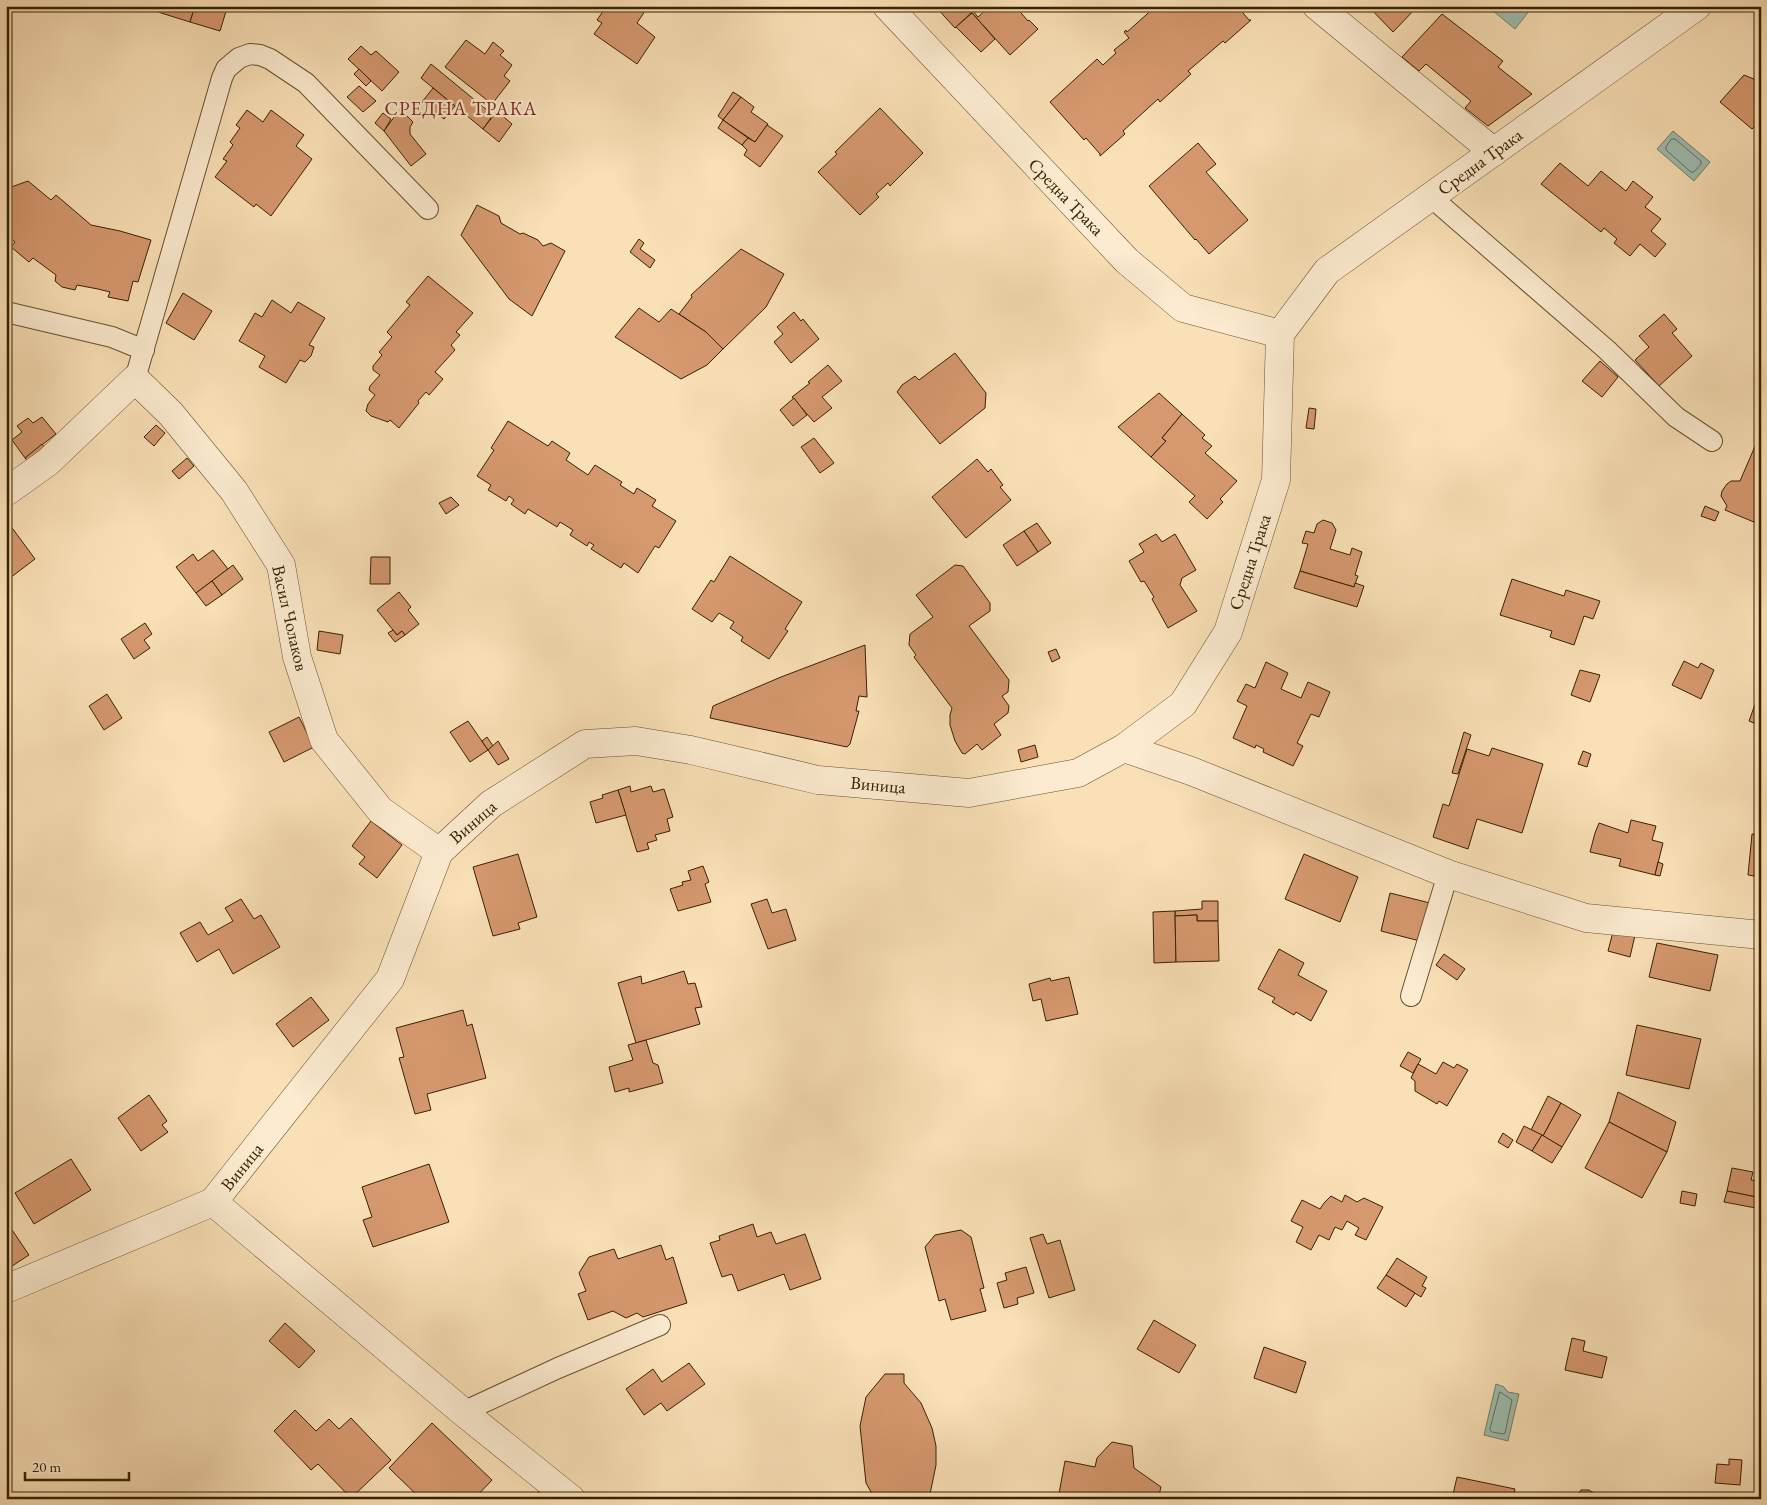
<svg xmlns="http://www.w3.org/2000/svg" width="1767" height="1505" font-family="'EB Garamond',serif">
	<rect width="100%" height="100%" fill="#fae0b7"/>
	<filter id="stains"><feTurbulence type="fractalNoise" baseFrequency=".004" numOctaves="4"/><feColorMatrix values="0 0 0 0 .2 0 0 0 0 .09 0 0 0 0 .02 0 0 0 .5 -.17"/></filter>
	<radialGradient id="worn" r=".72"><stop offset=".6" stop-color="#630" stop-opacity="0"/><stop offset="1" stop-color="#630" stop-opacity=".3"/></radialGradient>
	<g fill="#9ebdb0" stroke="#757f6a">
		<polygon points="1487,6 1526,6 1530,10 1515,29"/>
		<polygon points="1673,131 1710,162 1694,181 1657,149"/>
		<polygon points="1496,1384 1504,1387 1508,1392 1519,1394 1508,1441 1484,1435"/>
	</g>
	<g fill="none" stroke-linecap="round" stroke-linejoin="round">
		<g stroke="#6a6f59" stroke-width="1">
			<polygon points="1672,139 1675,139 1701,161 1701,164 1694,172 1691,172 1666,150 1666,147"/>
			<polygon points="1500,1392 1512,1400 1505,1433 1503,1434 1492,1432 1490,1430"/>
		</g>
	</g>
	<g fill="#d6986f" stroke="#372102">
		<polygon points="159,6 195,6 190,22 158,12"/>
		<polygon points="195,6 222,6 227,8 220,31 190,22"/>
		<polygon points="605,6 639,6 645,11 637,23 655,37 637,64 594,34 602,23 597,20 606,7"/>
		<polygon points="935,6 969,6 973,11 955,28"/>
		<polygon points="990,6 1015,6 1028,21 1029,20 1038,29 1010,55 972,13 973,11 978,17"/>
		<polygon points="1156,6 1237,6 1249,20 1251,20 1225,43 1223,41 1188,71 1191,74 1160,102 1158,99 1123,131 1125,134 1100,156 1100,154 1086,138 1084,140 1050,102 1097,59 1103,65 1116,53 1114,50 1129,38 1124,32 1126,30 1127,32"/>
		<polygon points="1368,6 1418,6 1393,32"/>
		<polygon points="972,13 995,39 981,52 956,27"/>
		<polygon points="1442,14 1503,61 1498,67 1532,94 1488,126 1465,108 1471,101 1426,64 1419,71 1402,57"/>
		<polygon points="466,40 485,54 493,42 504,51 500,55 512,65 504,76 510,81 492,104 445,67"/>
		<polygon points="361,46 371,55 376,51 399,72 382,91 348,59"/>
		<polygon points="431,64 493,115 483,129 421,78"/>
		<polygon points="359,69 371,81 366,86 354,74"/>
		<polygon points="1744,75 1761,82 1761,120 1752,129 1720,102"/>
		<polygon points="359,86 376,101 363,112 347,97"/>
		<polygon points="433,88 455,106 444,119 422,102"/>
		<polygon points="733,92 741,97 723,120 718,116"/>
		<polygon points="741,97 754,107 751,112 768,124 755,142 723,120"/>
		<polygon points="880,108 923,153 890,186 888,183 876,194 879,197 860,215 818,172 837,154 835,152"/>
		<polygon points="400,109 413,122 410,127 410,134 426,154 411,166 384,131"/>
		<polygon points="247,110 263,122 271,110 304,135 296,146 312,159 271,216 256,204 254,207 215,177 227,161 223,159 233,145 230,142 240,128 236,125"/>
		<polygon points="497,111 512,124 499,142 483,129"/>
		<polygon points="383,113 391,119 384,131 375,123"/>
		<polygon points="723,120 748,138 742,145 718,128"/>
		<polygon points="767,125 783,136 760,167 744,155 747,150 742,145 748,138 755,142"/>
		<polygon points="1198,143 1216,164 1206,172 1248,220 1209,254 1196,239 1195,240 1149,186"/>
		<polygon points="1560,163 1588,186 1601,171 1626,191 1633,181 1653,197 1645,207 1661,219 1651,231 1666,244 1655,257 1640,244 1630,256 1614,243 1617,239 1604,228 1601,232 1541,184"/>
		<polygon points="28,181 51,200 56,195 91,225 120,231 151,240 138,282 133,281 128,301 108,297 110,292 98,289 77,285 75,290 62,287 55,281 56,275 33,258 29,262 11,247 15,242 6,235 6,189"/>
		<polygon points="477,205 499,216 501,223 520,234 523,233 538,240 543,246 551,243 565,251 532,316 509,299 461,235"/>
		<polygon points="639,239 644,243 640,249 655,260 650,268 630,252"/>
		<polygon points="741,249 784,274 766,307 723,349 706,332 679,314 692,297 691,295"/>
		<polygon points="428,276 473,313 456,332 460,335 451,345 455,350 435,372 443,379 429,395 426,392 418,401 419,403 399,428 390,420 388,422 371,416 366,411 368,404 375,395 369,390 370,386 380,375 373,370 373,366 382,355 379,352 392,337 387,332 410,305 406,302"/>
		<polygon points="183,293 212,311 194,340 166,323"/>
		<polygon points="272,300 291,313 298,302 325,318 309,345 314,347 311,356 305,362 300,360 286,383 259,367 265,356 239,341 255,313 262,317"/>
		<polygon points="639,308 659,322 671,309 706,332 723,349 707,365 681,379 615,337"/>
		<polygon points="794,312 801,321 803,319 819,339 791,363 774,342 783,334 777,327"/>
		<polygon points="1664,314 1677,329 1672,333 1692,356 1659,386 1635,360 1649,347 1639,336"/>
		<polygon points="955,353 986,393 985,408 940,444 897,392 902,385 915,376 919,380"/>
		<polygon points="1600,361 1618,377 1602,397 1582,381"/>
		<polygon points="828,365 842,381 822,397 832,408 814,422 792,397 810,383 808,382"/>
		<polygon points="1159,393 1182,414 1162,438 1166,441 1151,457 1118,427"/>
		<polygon points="794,398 807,415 793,426 780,410"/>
		<polygon points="1309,408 1316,409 1314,429 1306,428"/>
		<polygon points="1182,414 1205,435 1202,438 1212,446 1205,453 1237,481 1220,499 1223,502 1207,519 1189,502 1195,496 1151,457 1166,441 1162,438"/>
		<polygon points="42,417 56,434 25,458 12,440 22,432 17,426 28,418 33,423"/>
		<polygon points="508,421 548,446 552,441 570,453 566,460 588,475 595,465 622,482 620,485 634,494 637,488 656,500 652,506 676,521 659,548 655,546 638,573 624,563 621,568 591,549 594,545 589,542 587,546 570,535 573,530 560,522 557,527 528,509 525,514 511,504 514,500 509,496 506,501 488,490 491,485 477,476 494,450 491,448"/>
		<polygon points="156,425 165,433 154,446 144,437"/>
		<polygon points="1759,437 1761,437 1761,525 1725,510 1727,506 1721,496 1722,491 1727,484 1731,481 1740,481"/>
		<polygon points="814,438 834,463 820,473 801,447"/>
		<polygon points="42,444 48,452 31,465 25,458"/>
		<polygon points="187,458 194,466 179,479 172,471"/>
		<polygon points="977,459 988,472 991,469 1003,485 1000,487 1011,500 966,538 932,497"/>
		<polygon points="451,497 459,505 446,514 439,503"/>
		<polygon points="1705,506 1719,512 1715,521 1701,516"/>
		<polygon points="1323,520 1332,523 1336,530 1330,549 1350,555 1352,548 1362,552 1355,575 1358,576 1354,587 1300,571 1308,544 1302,543 1306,531 1314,533 1317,524"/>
		<polygon points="1037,523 1051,543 1038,552 1024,531"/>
		<polygon points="10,525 35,559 6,581 6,527"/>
		<polygon points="1024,531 1038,552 1017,566 1003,545"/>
		<polygon points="1156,534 1162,542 1175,534 1196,570 1182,578 1180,585 1197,611 1168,628 1152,599 1154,597 1144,581 1141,582 1129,561 1144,552 1139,544"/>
		<polygon points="213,550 228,569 196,593 176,567 193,554 198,561"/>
		<polygon points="730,556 802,602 785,629 788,631 769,659 741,641 743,637 730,628 734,622 719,613 712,622 692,609 711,580 714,582"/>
		<polygon points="371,557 390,557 390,584 370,584"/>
		<polygon points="233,565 243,579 222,595 212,581"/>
		<polygon points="955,565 963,566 990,603 990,611 969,626 1009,680 1008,692 1002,696 1009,706 1008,713 994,724 1001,735 982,750 977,744 965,754 962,753 955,741 950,725 950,715 952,708 914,657 916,655 909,645 910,634 933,617 916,595"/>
		<polygon points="1300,571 1354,587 1355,583 1364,586 1357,607 1294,588"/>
		<polygon points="1512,579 1564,596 1566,590 1600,601 1593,619 1584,616 1574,645 1550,637 1552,631 1500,615"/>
		<polygon points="212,581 222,595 206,606 196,593"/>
		<polygon points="399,592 411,607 408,610 419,624 405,635 402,631 397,635 377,610"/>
		<polygon points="145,623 152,634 144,640 150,648 134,659 121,639"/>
		<polygon points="393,630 397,635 402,631 405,635 395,642 388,633"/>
		<polygon points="319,631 343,635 340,654 317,650"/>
		<polygon points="865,645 867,697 859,696 856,711 859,711 850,744 847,747 710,718 713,706 781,677"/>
		<polygon points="1056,649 1060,658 1052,662 1048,652"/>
		<polygon points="1684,661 1698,668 1701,663 1714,670 1701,699 1672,685"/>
		<polygon points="1266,662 1288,673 1281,689 1301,698 1308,682 1330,692 1319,717 1311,714 1297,743 1303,746 1293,766 1263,752 1264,749 1256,745 1255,748 1233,738 1247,706 1237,701 1246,684 1255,688"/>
		<polygon points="1580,670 1600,675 1590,702 1571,695"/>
		<polygon points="107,694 122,718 104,730 89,706"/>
		<polygon points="1758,696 1761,697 1761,726 1749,721"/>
		<polygon points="299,717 314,747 284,762 269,732"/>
		<polygon points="468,721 488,750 470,762 450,732"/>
		<polygon points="1464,732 1471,735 1458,774 1452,773"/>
		<polygon points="487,737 493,746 488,750 482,741"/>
		<polygon points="498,741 509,759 498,765 488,750"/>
		<polygon points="1035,745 1038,757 1021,762 1018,750"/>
		<polygon points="1492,748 1543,764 1522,833 1477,819 1468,849 1433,837 1443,804 1449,806 1467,749 1489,756"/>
		<polygon points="1583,751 1591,754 1587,767 1578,764"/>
		<polygon points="630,786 631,792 651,786 653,792 664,789 673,817 667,819 670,831 655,835 657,840 647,843 649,849 637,852 618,790"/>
		<polygon points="618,790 626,815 596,823 590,802 603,798 602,795"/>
		<polygon points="1631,820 1656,826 1652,840 1663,843 1655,875 1619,866 1621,859 1590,852 1595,833 1599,823 1628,833"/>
		<polygon points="371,821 402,845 377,878 359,864 365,857 352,846"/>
		<polygon points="1752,834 1761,835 1761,877 1748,875"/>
		<polygon points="518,854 537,917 518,923 520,929 493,936 473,867"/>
		<polygon points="1304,854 1358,877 1340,922 1285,899"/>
		<polygon points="1658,862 1663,864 1660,876 1655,875"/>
		<polygon points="703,866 709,882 705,884 711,902 678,911 670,889 683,885 682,882 691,880 688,871"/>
		<polygon points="1390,893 1430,903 1420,941 1381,931"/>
		<polygon points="241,899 254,919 261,915 280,947 233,974 219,949 197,962 180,933 200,922 208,935 233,921 225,908"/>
		<polygon points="767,899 772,913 786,909 796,940 768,949 751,904"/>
		<polygon points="1202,901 1218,901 1218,921 1197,921 1197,915 1175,916 1175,911 1202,909"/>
		<polygon points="1175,911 1176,962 1154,963 1153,912"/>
		<polygon points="1197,915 1197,921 1218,921 1219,961 1176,962 1175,916"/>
		<polygon points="1615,924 1636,931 1630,957 1608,951"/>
		<polygon points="1657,943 1718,955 1710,991 1649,977"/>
		<polygon points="1279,949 1304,963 1298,975 1327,991 1311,1021 1296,1012 1294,1015 1272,1002 1275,998 1258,989"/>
		<polygon points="1444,954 1465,969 1457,980 1436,965"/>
		<polygon points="684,971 688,984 695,983 702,1007 695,1008 700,1024 636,1043 618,983 641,976 642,984"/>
		<polygon points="1069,977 1078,1014 1046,1021 1041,999 1033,1001 1029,984 1050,978 1051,981"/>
		<polygon points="311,997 329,1020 293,1047 276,1024"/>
		<polygon points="463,1010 467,1026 472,1024 486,1078 427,1094 431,1110 415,1114 399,1058 404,1057 396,1028"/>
		<polygon points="1637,1025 1701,1039 1689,1089 1626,1075"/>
		<polygon points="646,1040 653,1063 658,1065 663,1083 629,1092 629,1088 615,1092 609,1067 633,1060 628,1045"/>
		<polygon points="1408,1052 1421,1059 1413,1073 1400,1066"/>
		<polygon points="1443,1062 1454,1068 1457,1064 1468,1070 1447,1106 1439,1101 1437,1104 1415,1091 1415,1081 1411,1078 1418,1064 1436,1074"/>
		<polygon points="1618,1092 1676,1122 1667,1152 1609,1122"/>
		<polygon points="149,1095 167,1121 162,1125 168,1132 141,1151 118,1118"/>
		<polygon points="1548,1096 1561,1103 1543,1136 1531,1130"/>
		<polygon points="1561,1103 1581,1115 1562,1147 1543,1136"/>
		<polygon points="1609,1122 1667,1152 1642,1198 1585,1168"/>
		<polygon points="1524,1126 1542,1135 1532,1151 1516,1142"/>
		<polygon points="1503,1133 1513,1140 1508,1148 1498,1142"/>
		<polygon points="1542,1135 1562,1147 1552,1163 1532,1151"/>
		<polygon points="71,1159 91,1190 34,1224 15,1193"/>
		<polygon points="429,1164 449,1222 373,1247 363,1220 372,1217 362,1187"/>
		<polygon points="1732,1168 1753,1172 1751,1180 1761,1181 1761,1198 1727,1191"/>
		<polygon points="1682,1191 1697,1194 1695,1206 1680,1203"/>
		<polygon points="1727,1191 1761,1198 1761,1209 1724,1202"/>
		<polygon points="1345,1195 1357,1202 1364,1198 1383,1207 1366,1240 1355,1235 1359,1228 1347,1221 1342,1230 1335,1227 1329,1240 1319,1235 1311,1250 1296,1242 1303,1227 1291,1221 1302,1200 1320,1209 1324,1203 1331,1196 1342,1202"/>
		<polygon points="6,1221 29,1255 6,1270"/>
		<polygon points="753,1224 757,1237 771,1232 776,1244 805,1234 821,1279 790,1290 784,1274 738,1291 732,1274 722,1277 710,1243 720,1240 719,1236"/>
		<polygon points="961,1230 971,1237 984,1288 980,1289 986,1311 951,1320 945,1299 939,1301 925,1247 935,1235"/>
		<polygon points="1043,1234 1047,1244 1060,1240 1075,1290 1049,1298 1030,1238"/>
		<polygon points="661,1245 666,1260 673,1257 687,1303 643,1317 637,1313 626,1318 613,1311 588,1320 578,1294 586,1291 579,1273 589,1257 614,1249 618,1259"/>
		<polygon points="1397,1258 1427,1277 1422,1286 1426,1288 1421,1297 1386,1275"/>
		<polygon points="1026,1267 1034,1293 1017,1298 1018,1304 1004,1308 997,1283 1007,1280 1005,1273"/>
		<polygon points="1386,1275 1415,1293 1406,1307 1377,1288"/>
		<polygon points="1154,1320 1196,1345 1179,1373 1137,1349"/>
		<polygon points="285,1323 315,1351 299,1368 269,1341"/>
		<polygon points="1572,1338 1585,1341 1583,1351 1607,1357 1602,1378 1565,1370"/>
		<polygon points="1264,1347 1306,1362 1296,1393 1254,1378"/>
		<polygon points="689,1363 705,1384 667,1411 661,1403 644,1415 626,1389 653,1369 662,1382"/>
		<polygon points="885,1374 904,1374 904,1383 921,1403 932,1428 936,1446 936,1465 929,1499 875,1499 866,1483 860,1426 866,1397"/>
		<polygon points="295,1410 316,1431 329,1419 339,1429 351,1418 391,1460 351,1498 318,1464 311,1470 274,1431"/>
		<polygon points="432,1423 492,1480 474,1499 421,1499 389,1468"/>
		<polygon points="1112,1442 1132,1446 1134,1468 1161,1487 1158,1499 1058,1499 1065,1461 1095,1467 1097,1458"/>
		<polygon points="1729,1459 1742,1460 1740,1485 1715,1483 1717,1464 1729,1465"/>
		<polygon points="1457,1477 1515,1489 1513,1499 1452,1499"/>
		<polygon points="543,1488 553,1499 530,1499"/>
		<polygon points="1581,1490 1589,1490 1595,1494 1598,1499 1575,1499"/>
	</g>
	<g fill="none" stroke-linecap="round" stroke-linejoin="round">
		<defs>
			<g id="service">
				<polyline points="1431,197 1607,350 1676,417 1712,441"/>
				<polyline points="6,312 112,337 144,350"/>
				<polyline points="135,379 222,78 226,69 239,58 250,54 260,55 270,59 306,83 428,209"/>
				<polyline points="1411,996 1448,874"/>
				<polyline points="463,1412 558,1368 660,1325"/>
			</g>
			<g id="minor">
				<polyline points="887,6 1127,261 1183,308 1280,334"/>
				<polyline points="1317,6 1494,152"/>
				<polyline points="6,492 48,462 135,379 171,414 234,491 281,565 297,657 324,740 380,810 439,852"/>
				<polyline points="1124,748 1191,771 1448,874 1586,918 1761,935"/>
				<polyline points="213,1202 463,1412 571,1499"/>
				<polyline points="6,1289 213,1202 390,979 439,852 491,804 585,744 636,741 691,750 818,780 969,793 1078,773 1124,748 1183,704 1228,632 1276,480 1280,334 1327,271 1697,6"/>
			</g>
		</defs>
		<use href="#service" stroke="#68512f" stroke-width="22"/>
		<use href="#minor" stroke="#68512f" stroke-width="29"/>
		<use href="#service" stroke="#fcebd0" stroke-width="20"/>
		<use href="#minor" stroke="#fcebd0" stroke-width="28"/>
	</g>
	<g text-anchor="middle" stroke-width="4.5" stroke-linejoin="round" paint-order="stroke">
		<g font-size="18" fill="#372102" stroke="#fcebd0">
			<text transform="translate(1480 162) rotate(-36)" y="6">Средна Трака</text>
			<text transform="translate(1066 197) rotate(46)" y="6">Средна Трака</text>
			<text transform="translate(1250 562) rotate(-72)" y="6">Средна Трака</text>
			<text transform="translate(290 618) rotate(77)" y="6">Васил Чолаков</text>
			<text transform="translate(878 785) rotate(5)" y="6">Виница</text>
			<text transform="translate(473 822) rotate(-41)" y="6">Виница</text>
			<text transform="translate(242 1167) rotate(-51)" y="6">Виница</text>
		</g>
		<g font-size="19" letter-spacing="1" fill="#7a1f14" stroke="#fcebd0">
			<text x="461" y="115">СРЕДНА ТРАКА</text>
		</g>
	</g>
	<rect width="1767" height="1505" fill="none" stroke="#fae0b7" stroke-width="25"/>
	<rect x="8" y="8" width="1752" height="1490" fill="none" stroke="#372102" stroke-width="2.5"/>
	<rect x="12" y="12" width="1742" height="1480" fill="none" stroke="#372102"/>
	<path d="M25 1472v8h104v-8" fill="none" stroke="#372102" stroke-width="2.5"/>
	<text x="32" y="1472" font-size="15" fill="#372102" stroke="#fcebd0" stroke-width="4" paint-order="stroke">20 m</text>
	<rect width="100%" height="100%" filter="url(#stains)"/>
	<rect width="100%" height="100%" fill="url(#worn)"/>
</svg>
